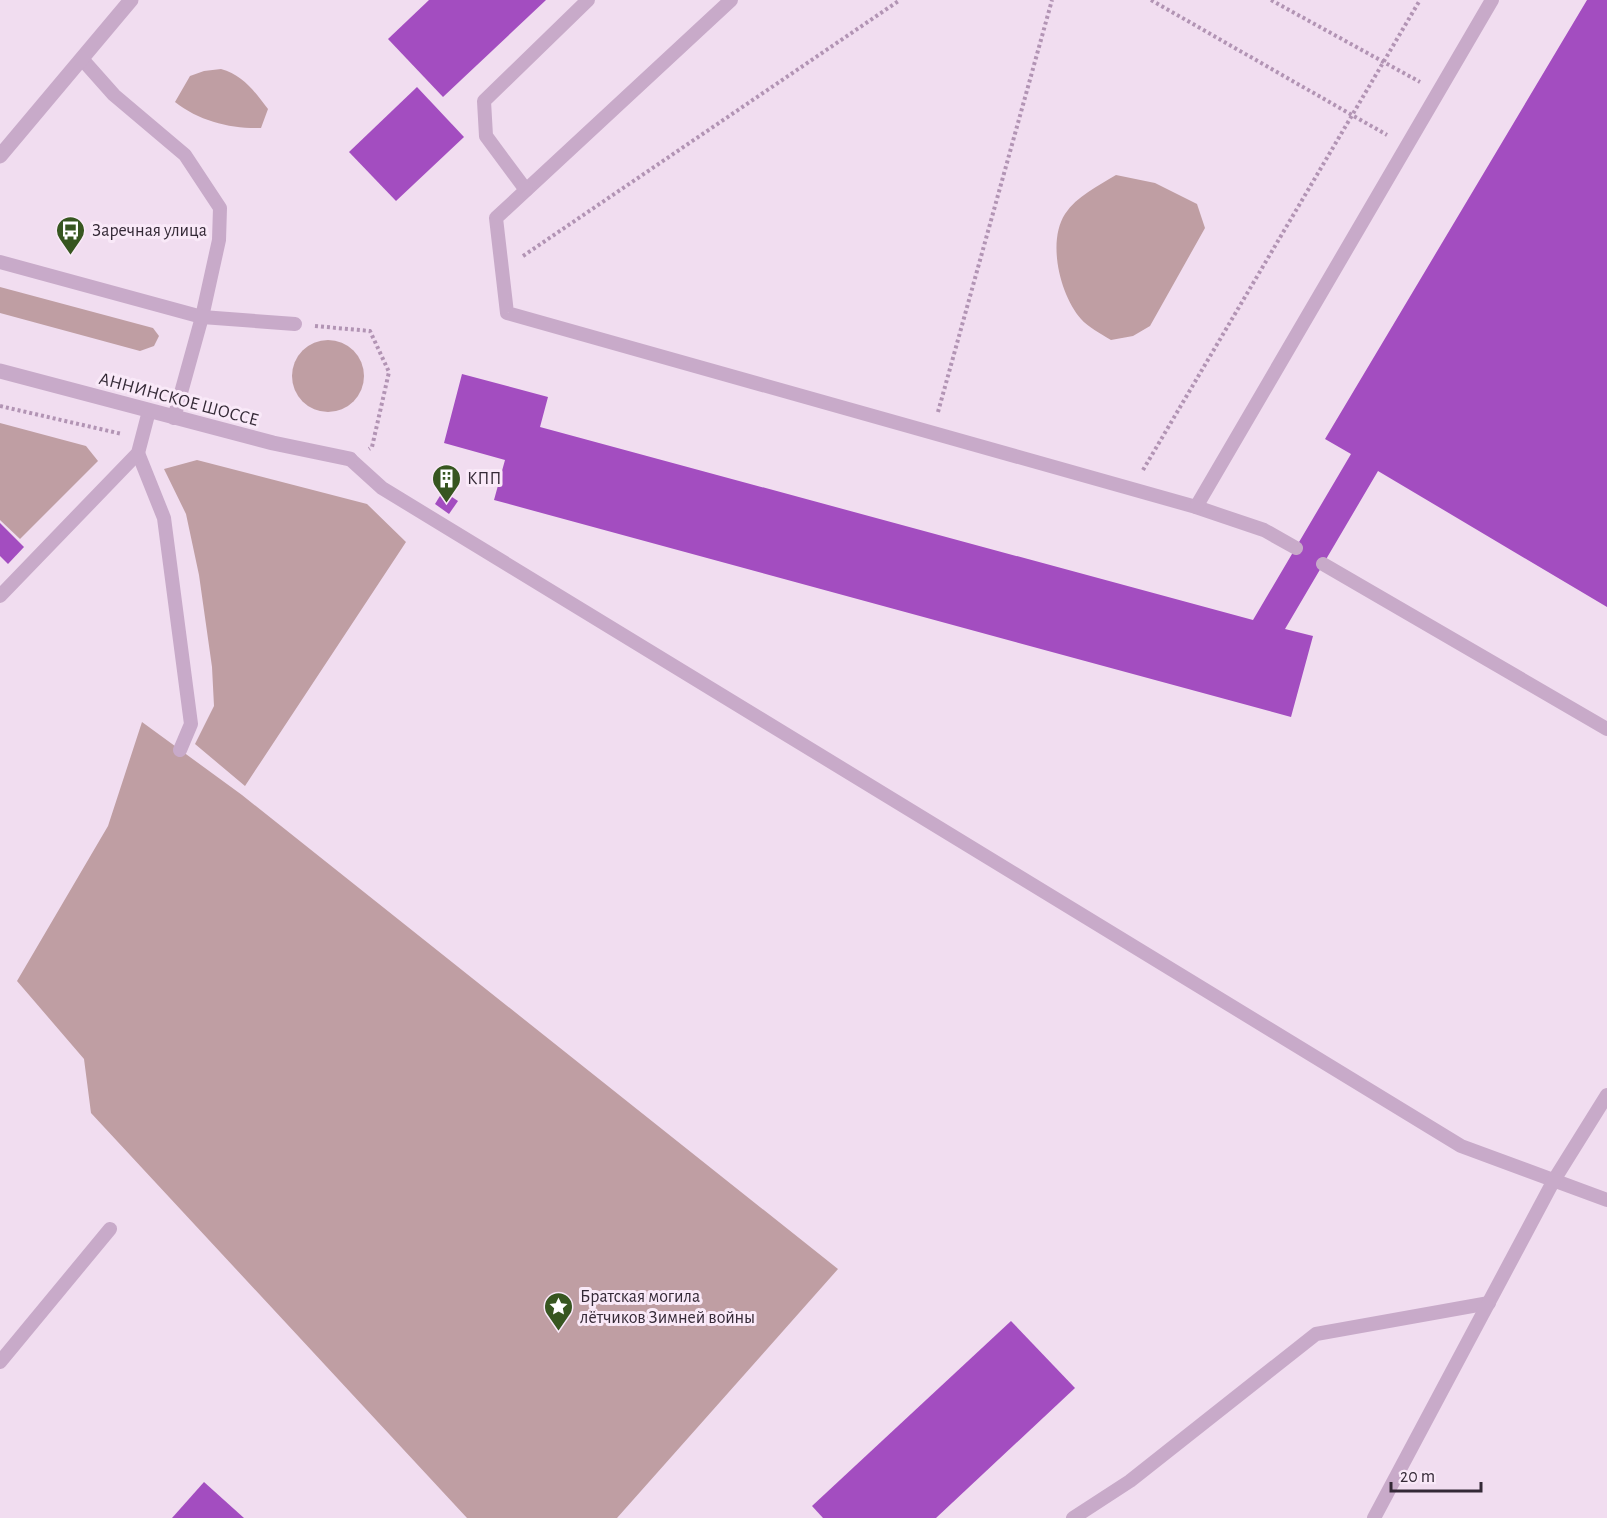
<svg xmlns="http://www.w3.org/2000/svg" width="1607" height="1518" font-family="'Alegreya Sans',sans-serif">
	<rect width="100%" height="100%" fill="#f1ddf0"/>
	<g fill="#bf9ea3">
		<path d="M221 69C243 75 255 92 268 109L261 128C231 129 199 121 175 102L190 76 204 71Z"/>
		<path d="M1116 175 1155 183 1197 204 1205 228 1150 326 1133 336 1111 340C1101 334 1088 327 1081 319 1060 295 1047 242 1065 214 1077 196 1098 186 1116 175Z"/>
		<polygon points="0,287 153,328 159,336 154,346 140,351 0,313"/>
		<circle cx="328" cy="376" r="36"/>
		<polygon points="0,423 86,446 98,461 20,539 0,520"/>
		<polygon points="197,460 367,504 406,542 245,786 195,744 214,706 212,667 199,575 186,514 164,469"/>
		<polygon points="142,722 242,795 838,1269 617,1518 467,1518 91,1113 84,1059 17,981 108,826"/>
	</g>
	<g fill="#a34dc0">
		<polygon points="429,0 546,0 443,97 388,39"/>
		<polygon points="1587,0 1607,0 1607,607 1378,471 1285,629 1313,636 1291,717 494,500 505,460 444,443 462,374 548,397 540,427 1253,620 1351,454 1325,439"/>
		<polygon points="417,87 464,137 396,201 349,152"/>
		<polygon points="443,491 458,501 449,514 435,504"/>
		<polygon points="0,523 24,547 8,564 0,556"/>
		<polygon points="1011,1321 1075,1388 936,1518 823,1518 812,1506"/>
		<polygon points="204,1482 244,1518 172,1518"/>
	</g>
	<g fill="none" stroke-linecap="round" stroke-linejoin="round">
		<g stroke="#b294b4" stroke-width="4" stroke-dasharray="3 3" stroke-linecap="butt">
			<polyline points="1151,0 1387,135"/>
			<polyline points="1271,0 1420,82"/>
			<polyline points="523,256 900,0"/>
			<polyline points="315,326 370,331 389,372 372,447 369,449"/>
			<polyline points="0,406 122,434"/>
			<polyline points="938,412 1052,0"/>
			<polyline points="1143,470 1420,0"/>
		</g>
		<g stroke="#c8aac9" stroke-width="14">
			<polyline points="731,0 496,218 507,313 1196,507 1264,530 1296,548"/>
			<polyline points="82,59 114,95 185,155 220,208 219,240 202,317 174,418"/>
			<polyline points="526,190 486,136 484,101 588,0"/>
			<polyline points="0,262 202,317 295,324"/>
			<polyline points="138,453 164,518 191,724 180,750"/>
			<polyline points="350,459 382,488 1461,1146 1607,1200"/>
			<polyline points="1196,507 1492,0"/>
			<polyline points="1323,564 1607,729"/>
			<polyline points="0,596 138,453 149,411"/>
			<polyline points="0,1362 110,1229"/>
			<polyline points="1073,1518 1130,1481 1316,1334 1489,1303"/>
			<polyline points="1374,1518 1554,1180 1607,1095"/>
		</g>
		<g stroke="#c8aac9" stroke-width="15">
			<polyline points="0,156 131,0"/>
			<polyline points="0,371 273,443 350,459"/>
		</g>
	</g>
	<defs>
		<symbol id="bus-pin" viewBox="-11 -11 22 30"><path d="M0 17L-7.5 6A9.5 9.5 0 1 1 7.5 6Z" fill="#375620" stroke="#f9e9f8"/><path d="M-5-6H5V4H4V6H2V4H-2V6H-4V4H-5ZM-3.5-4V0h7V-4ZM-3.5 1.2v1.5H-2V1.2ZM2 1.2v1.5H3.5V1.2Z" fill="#fff"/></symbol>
		<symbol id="building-pin" viewBox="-11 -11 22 30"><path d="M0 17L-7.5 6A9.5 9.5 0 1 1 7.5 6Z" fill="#375620" stroke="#f9e9f8"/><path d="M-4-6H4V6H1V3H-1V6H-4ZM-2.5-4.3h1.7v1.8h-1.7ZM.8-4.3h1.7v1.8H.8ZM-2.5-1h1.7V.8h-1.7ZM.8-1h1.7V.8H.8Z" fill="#fff"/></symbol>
		<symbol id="sight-pin" viewBox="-11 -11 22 30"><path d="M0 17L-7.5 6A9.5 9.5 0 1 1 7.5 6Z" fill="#375620" stroke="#f9e9f8"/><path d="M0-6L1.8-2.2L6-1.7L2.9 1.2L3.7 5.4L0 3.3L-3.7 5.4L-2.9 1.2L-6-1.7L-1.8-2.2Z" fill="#fff"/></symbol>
	</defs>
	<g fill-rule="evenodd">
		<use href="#bus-pin" x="54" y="214" width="33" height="45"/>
		<use href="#building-pin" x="430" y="462" width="33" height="45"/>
		<use href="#sight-pin" x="542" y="1290" width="33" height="45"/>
	</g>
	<g text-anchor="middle" stroke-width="6" stroke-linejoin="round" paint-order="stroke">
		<g font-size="18" fill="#342936" stroke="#f9e9f8" text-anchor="start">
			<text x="92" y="236">Заречная улица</text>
			<text x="467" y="484">КПП</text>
			<text x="580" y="1302">Братская могила<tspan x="580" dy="21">лётчиков Зимней войны</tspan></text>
		</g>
		<g font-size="18" fill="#342936" stroke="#f9e9f8">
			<text transform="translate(179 399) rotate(15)" y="6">АННИНСКОЕ ШОССЕ</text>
		</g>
	</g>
	<path d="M1391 1482v9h90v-9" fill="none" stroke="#342936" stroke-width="3"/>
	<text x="1400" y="1482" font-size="18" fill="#342936" stroke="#f9e9f8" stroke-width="4.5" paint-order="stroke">20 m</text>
</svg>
